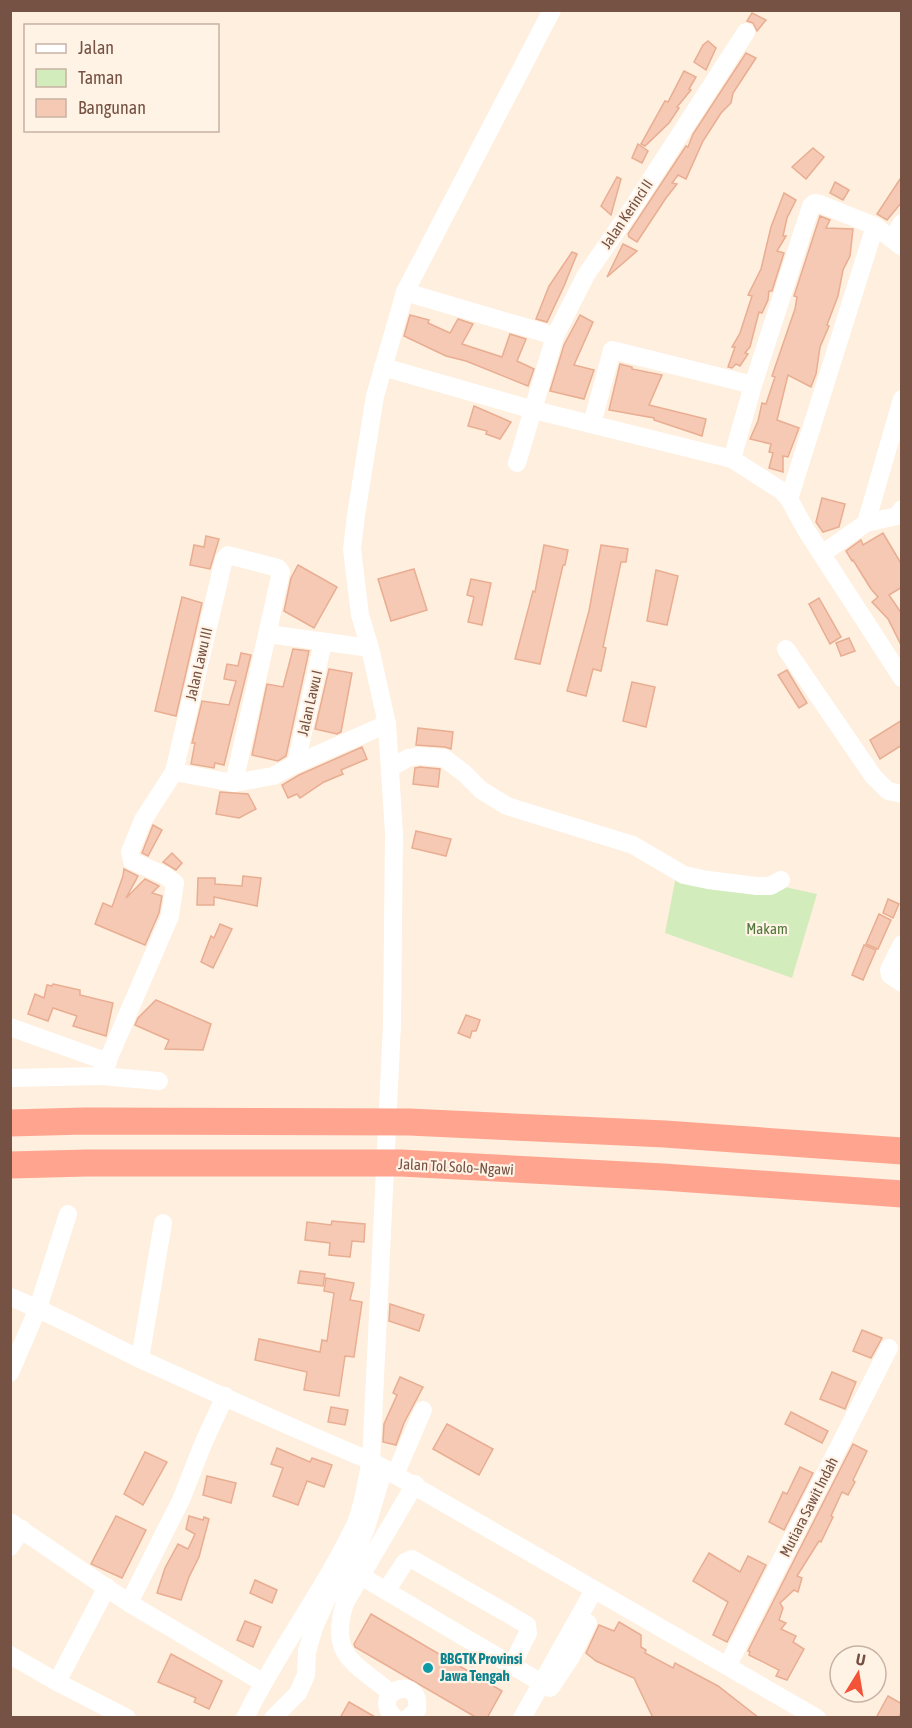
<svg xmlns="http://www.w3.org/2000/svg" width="912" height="1728" font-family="'Asap Condensed',sans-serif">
	<rect width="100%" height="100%" fill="#feefde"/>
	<polygon fill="#d3ecbc" points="676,876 785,887 817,894 792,978 665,933"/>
	<g fill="#f5c9b3" stroke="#e9ad92" stroke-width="1.5">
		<polygon points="752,13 766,20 757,31 753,23 747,21"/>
		<polygon points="708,41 716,48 706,70 694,62 703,45"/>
		<polygon points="746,53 756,58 733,93 731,103 721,113 703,141 686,179 678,175 672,183 677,184 666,198 637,242 629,237 628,234 686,146 688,147 693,134"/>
		<polygon points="684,71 696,77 689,89 691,90 677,107 679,108 669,123 645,146 641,144 665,101 668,102"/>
		<polygon points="638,144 648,151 642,163 632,158"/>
		<polygon points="813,148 824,157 806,179 792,167"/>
		<polygon points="902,176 902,202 887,220 877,214"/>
		<polygon points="617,177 621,179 611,215 601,206"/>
		<polygon points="835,182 849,190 843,200 830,193"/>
		<polygon points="784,193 796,200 787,218 783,236 786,236 777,251 784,253 772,291 769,291 768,300 762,313 759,312 750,347 745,353 748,354 740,366 736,364 732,368 728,367 735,347 732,347 740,333 752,296 748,295 761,269 771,227"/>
		<polygon points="820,216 830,220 826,228 853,229 850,256 843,270 838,296 827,325 829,326 820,347 816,374 811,387 788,375 777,420 799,428 788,457 783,456 783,472 769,468 773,453 769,452 771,444 750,439 758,421 762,403 766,404 775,377 772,376 795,309 797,297 794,296"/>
		<polygon points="623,244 637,251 607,277"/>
		<polygon points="572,252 577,254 564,286 547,322 536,319 549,286"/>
		<polygon points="410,315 429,320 428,323 450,333 458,319 473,324 462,344 502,357 510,334 526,339 517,361 534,369 528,386 466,361 446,356 404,336"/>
		<polygon points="580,315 593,322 574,365 594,370 584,399 550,391 564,345"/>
		<polygon points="620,364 632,367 632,369 662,375 649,405 706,419 702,436 654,420 654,418 609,410"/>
		<polygon points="474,406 511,422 500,439 486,434 487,431 468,426"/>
		<polygon points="822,498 845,504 839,527 823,532 816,522"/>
		<polygon points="883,533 902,565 902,587 889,595 902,614 902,647 888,619 872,602 878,597 871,589 853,560 852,561 846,551 861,540 863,545"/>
		<polygon points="206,536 219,539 210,569 190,565 194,545 204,547"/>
		<polygon points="544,545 568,550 565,565 563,565 540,664 515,659 533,591 535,592"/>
		<polygon points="601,545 628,549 626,562 621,562 603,647 606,648 601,671 593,669 586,696 567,691 589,611"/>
		<polygon points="298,565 337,587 314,628 284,611 291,578"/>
		<polygon points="414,569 427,610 391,621 378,579"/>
		<polygon points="656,570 678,576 667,625 647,621"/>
		<polygon points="471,579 491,583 482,625 468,622 474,597 467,595"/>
		<polygon points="182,597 202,603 176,716 155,711"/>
		<polygon points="819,598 841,637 830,644 809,604"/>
		<polygon points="849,638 855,651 841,656 836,643"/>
		<polygon points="293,649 309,651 286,756 278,761 252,755 267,684 283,687"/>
		<polygon points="241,653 251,655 224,765 215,763 214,768 191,764 195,743 192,743 202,701 229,705 236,681 224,679 227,664 238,666"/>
		<polygon points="329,669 352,673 341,732 337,734 315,729"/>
		<polygon points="787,670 807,703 799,708 778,675"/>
		<polygon points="632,682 655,687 646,727 623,721"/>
		<polygon points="902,720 902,745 880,759 870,740"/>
		<polygon points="418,728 453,732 451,749 445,747 416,745"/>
		<polygon points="362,747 367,759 341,770 343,774 324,782 300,798 297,794 288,798 282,785 299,775"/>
		<polygon points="420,767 440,769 438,787 413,784 415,768"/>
		<polygon points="220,792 248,794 256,809 239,818 216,814"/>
		<polygon points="153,825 162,830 148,856 142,853"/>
		<polygon points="416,831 451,839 446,856 412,848"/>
		<polygon points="172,853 182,863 176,870 163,862"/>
		<polygon points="124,869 138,876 126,898 145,879 159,886 152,893 162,896 159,913 145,945 95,924 103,903 112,907 123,876"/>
		<polygon points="243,876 261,878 257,906 214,897 214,905 197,905 198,878 215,878 215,884 242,886"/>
		<polygon points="888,899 899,904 893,918 883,913"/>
		<polygon points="879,914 891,920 878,949 866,944"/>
		<polygon points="220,924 232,929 213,968 201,962 211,936 214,938"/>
		<polygon points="864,945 876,950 863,980 852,975"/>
		<polygon points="53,984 80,990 80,995 113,1003 106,1036 73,1026 77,1016 53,1008 48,1021 28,1014 35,994 44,998 47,985 52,986"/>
		<polygon points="156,1000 211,1024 203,1050 165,1049 169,1040 135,1025 138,1018"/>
		<polygon points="466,1015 480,1020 476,1031 472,1031 470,1038 458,1033"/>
		<polygon points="332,1221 365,1224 364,1242 352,1241 350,1257 329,1255 330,1243 305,1240 307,1222 331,1225"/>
		<polygon points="300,1271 325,1274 323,1286 298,1283"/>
		<polygon points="326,1278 354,1283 350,1300 362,1302 354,1357 345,1356 339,1396 304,1390 307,1372 255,1360 259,1339 320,1352 322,1340 327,1341 334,1293 324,1291"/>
		<polygon points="390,1304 424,1315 419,1331 389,1321"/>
		<polygon points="862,1330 882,1338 871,1358 853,1351"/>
		<polygon points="832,1372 856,1382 845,1409 820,1399"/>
		<polygon points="400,1377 423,1387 404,1423 396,1445 383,1442 384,1424 397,1395 393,1393"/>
		<polygon points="331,1407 348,1410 345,1425 328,1422"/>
		<polygon points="791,1412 828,1431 822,1443 785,1424"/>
		<polygon points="447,1424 493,1449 479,1475 433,1449"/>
		<polygon points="853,1444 867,1451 853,1480 855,1482 848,1495 842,1492 831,1516 833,1517 821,1542 819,1541 797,1576 802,1578 798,1592 794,1590 780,1603 783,1608 779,1620 786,1623 781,1629 796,1636 793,1642 804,1649 787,1680 776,1676 779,1670 749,1655 750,1652 748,1651"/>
		<polygon points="277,1448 310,1462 312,1458 332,1465 324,1487 307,1481 298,1505 273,1496 283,1468 271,1464"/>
		<polygon points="145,1452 167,1462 143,1505 124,1494"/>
		<polygon points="800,1467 813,1473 784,1530 769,1522 783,1492 787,1494"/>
		<polygon points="207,1476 236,1483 231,1503 203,1495"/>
		<polygon points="116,1516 146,1530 122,1578 91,1564"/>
		<polygon points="189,1516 203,1520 204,1517 209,1519 199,1557 189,1577 181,1600 157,1593 165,1568 178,1544 188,1549 195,1534 186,1529"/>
		<polygon points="709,1553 740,1572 748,1556 766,1565 727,1642 713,1635 728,1602 693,1581"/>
		<polygon points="255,1580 277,1590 272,1603 250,1593"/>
		<polygon points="371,1614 502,1691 487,1718 477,1718 355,1647 354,1644"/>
		<polygon points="245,1621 261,1627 253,1647 237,1640"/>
		<polygon points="619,1622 641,1635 641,1647 646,1650 645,1653 673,1668 675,1663 718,1686 759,1718 653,1718 634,1678 596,1661 586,1653 599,1625 614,1631"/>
		<polygon points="171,1654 222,1681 209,1709 194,1702 196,1698 158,1682"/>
		<polygon points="888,1696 902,1704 902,1712 898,1718 876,1718"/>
		<polygon points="349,1702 377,1718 340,1718"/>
	</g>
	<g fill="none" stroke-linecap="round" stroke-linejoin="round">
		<g stroke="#fff" stroke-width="18">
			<polyline points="892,239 902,223"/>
			<polyline points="405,292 555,336"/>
			<polyline points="383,367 534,410 732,459 782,491 789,499 806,530 902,678"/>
			<polyline points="592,424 612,350 753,385"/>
			<polyline points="732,459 753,385 811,206 814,203 820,204 875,226 902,247"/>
			<polyline points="517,463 555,336 586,275 635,204 746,32"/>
			<polyline points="789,499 875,226"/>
			<polyline points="866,523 897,516 902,509"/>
			<polyline points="822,554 866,523 902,399"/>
			<polyline points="268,634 370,648"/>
			<polyline points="786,649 873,776 888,791 902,794"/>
			<polyline points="296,764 323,642"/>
			<polyline points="390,768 408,758 419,756 444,758 464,773 481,790 507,806 633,845 684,875 708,880 757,886 770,886 781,880"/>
			<polyline points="174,772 234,783 273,776 296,764 387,724"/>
			<polyline points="902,944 889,970 890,975 902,983"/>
			<polyline points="10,1027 108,1062"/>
			<polyline points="101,1076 159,1081"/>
			<polyline points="10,1078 101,1076 170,916 175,883 164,875 132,861 130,852 143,820 174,772 224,559 228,555 278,568 281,572 234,783"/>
			<path d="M10 1297C56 1315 98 1339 142 1360 218 1394 294 1429 371 1461L817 1718"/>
			<polyline points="140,1359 163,1223"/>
			<polyline points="10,1373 38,1308 68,1214"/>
			<polyline points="395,1475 423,1410"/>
			<polyline points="10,1522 129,1603 262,1682"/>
			<polyline points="10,1547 22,1529"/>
			<polyline points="361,1576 550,1688"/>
			<polyline points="386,1591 405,1562 412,1559 527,1625 528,1633 512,1665"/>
			<polyline points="129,1603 181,1500 203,1444 225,1396"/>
			<polyline points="10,1655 57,1682 127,1718"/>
			<polyline points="728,1665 889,1348"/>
			<polyline points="57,1682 107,1587"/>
			<polyline points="551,1687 571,1657 588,1623"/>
			<path d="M391 1693C355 1663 328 1656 345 1603L415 1484"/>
			<path d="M245 1718C278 1650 324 1591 356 1523 364 1504 366 1481 371 1461L392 1024 394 833 387 724 370 648 360 615 352 549 356 515 375 396 405 292 552 10"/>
			<polyline points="273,1718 298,1693 306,1675 307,1651 315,1625 327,1599 357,1550 366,1528 384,1468"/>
			<path d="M395 1718C367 1693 422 1671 417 1710L408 1718"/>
			<polyline points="522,1718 594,1590"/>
		</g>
		<g stroke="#fea48f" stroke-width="27">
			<polyline points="10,1123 85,1121 409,1122 665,1134 902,1151"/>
			<polyline points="10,1165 87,1163 401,1163 663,1177 902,1194"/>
		</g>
	</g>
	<circle fill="#0f9aa8" stroke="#fff3e6" stroke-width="2" cx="428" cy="1668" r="6"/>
	<g text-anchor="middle" stroke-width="4.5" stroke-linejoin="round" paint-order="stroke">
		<g font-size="15" fill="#755244" stroke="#fff3e6">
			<text transform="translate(627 214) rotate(-56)" y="5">Jalan Kerinci II</text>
			<text transform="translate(199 664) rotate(-77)" y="5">Jalan Lawu III</text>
			<text transform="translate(310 703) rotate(-77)" y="5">Jalan Lawu I</text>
			<text transform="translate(456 1167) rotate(3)" y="5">Jalan Tol Solo–Ngawi</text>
			<text transform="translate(809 1507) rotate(-63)" y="5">Mutiara Sawit Indah</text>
		</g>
		<g font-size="15" fill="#507639" stroke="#fff3e6">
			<text x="767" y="934">Makam</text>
		</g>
		<g font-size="15" font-weight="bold" fill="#0d838f" stroke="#fff3e6" text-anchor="start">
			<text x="440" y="1664">BBGTK Provinsi<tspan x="440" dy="17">Jawa Tengah</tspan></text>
		</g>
	</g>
	<rect width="912" height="1728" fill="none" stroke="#755244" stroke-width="24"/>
	<rect x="24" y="24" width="195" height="108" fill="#fff3e6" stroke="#c8b3a5" stroke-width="1.5"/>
	<rect x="36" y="44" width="30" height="9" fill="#ffffff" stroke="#c8b3a5" stroke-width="1.5"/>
	<text x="78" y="54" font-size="18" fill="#755244">Jalan</text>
	<rect x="36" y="69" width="30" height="18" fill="#d3ecbc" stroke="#c8b3a5" stroke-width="1.5"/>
	<text x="78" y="84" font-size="18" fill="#755244">Taman</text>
	<rect x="36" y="99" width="30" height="18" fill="#f5c9b3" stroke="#c8b3a5" stroke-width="1.5"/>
	<text x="78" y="114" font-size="18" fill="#755244">Bangunan</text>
	<g transform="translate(858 1674) rotate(11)"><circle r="28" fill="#fff3e6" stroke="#c8b3a5" stroke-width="1.5"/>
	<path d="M0-4.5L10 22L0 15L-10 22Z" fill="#f35438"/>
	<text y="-9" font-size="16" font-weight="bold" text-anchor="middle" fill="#755244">U</text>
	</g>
</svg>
